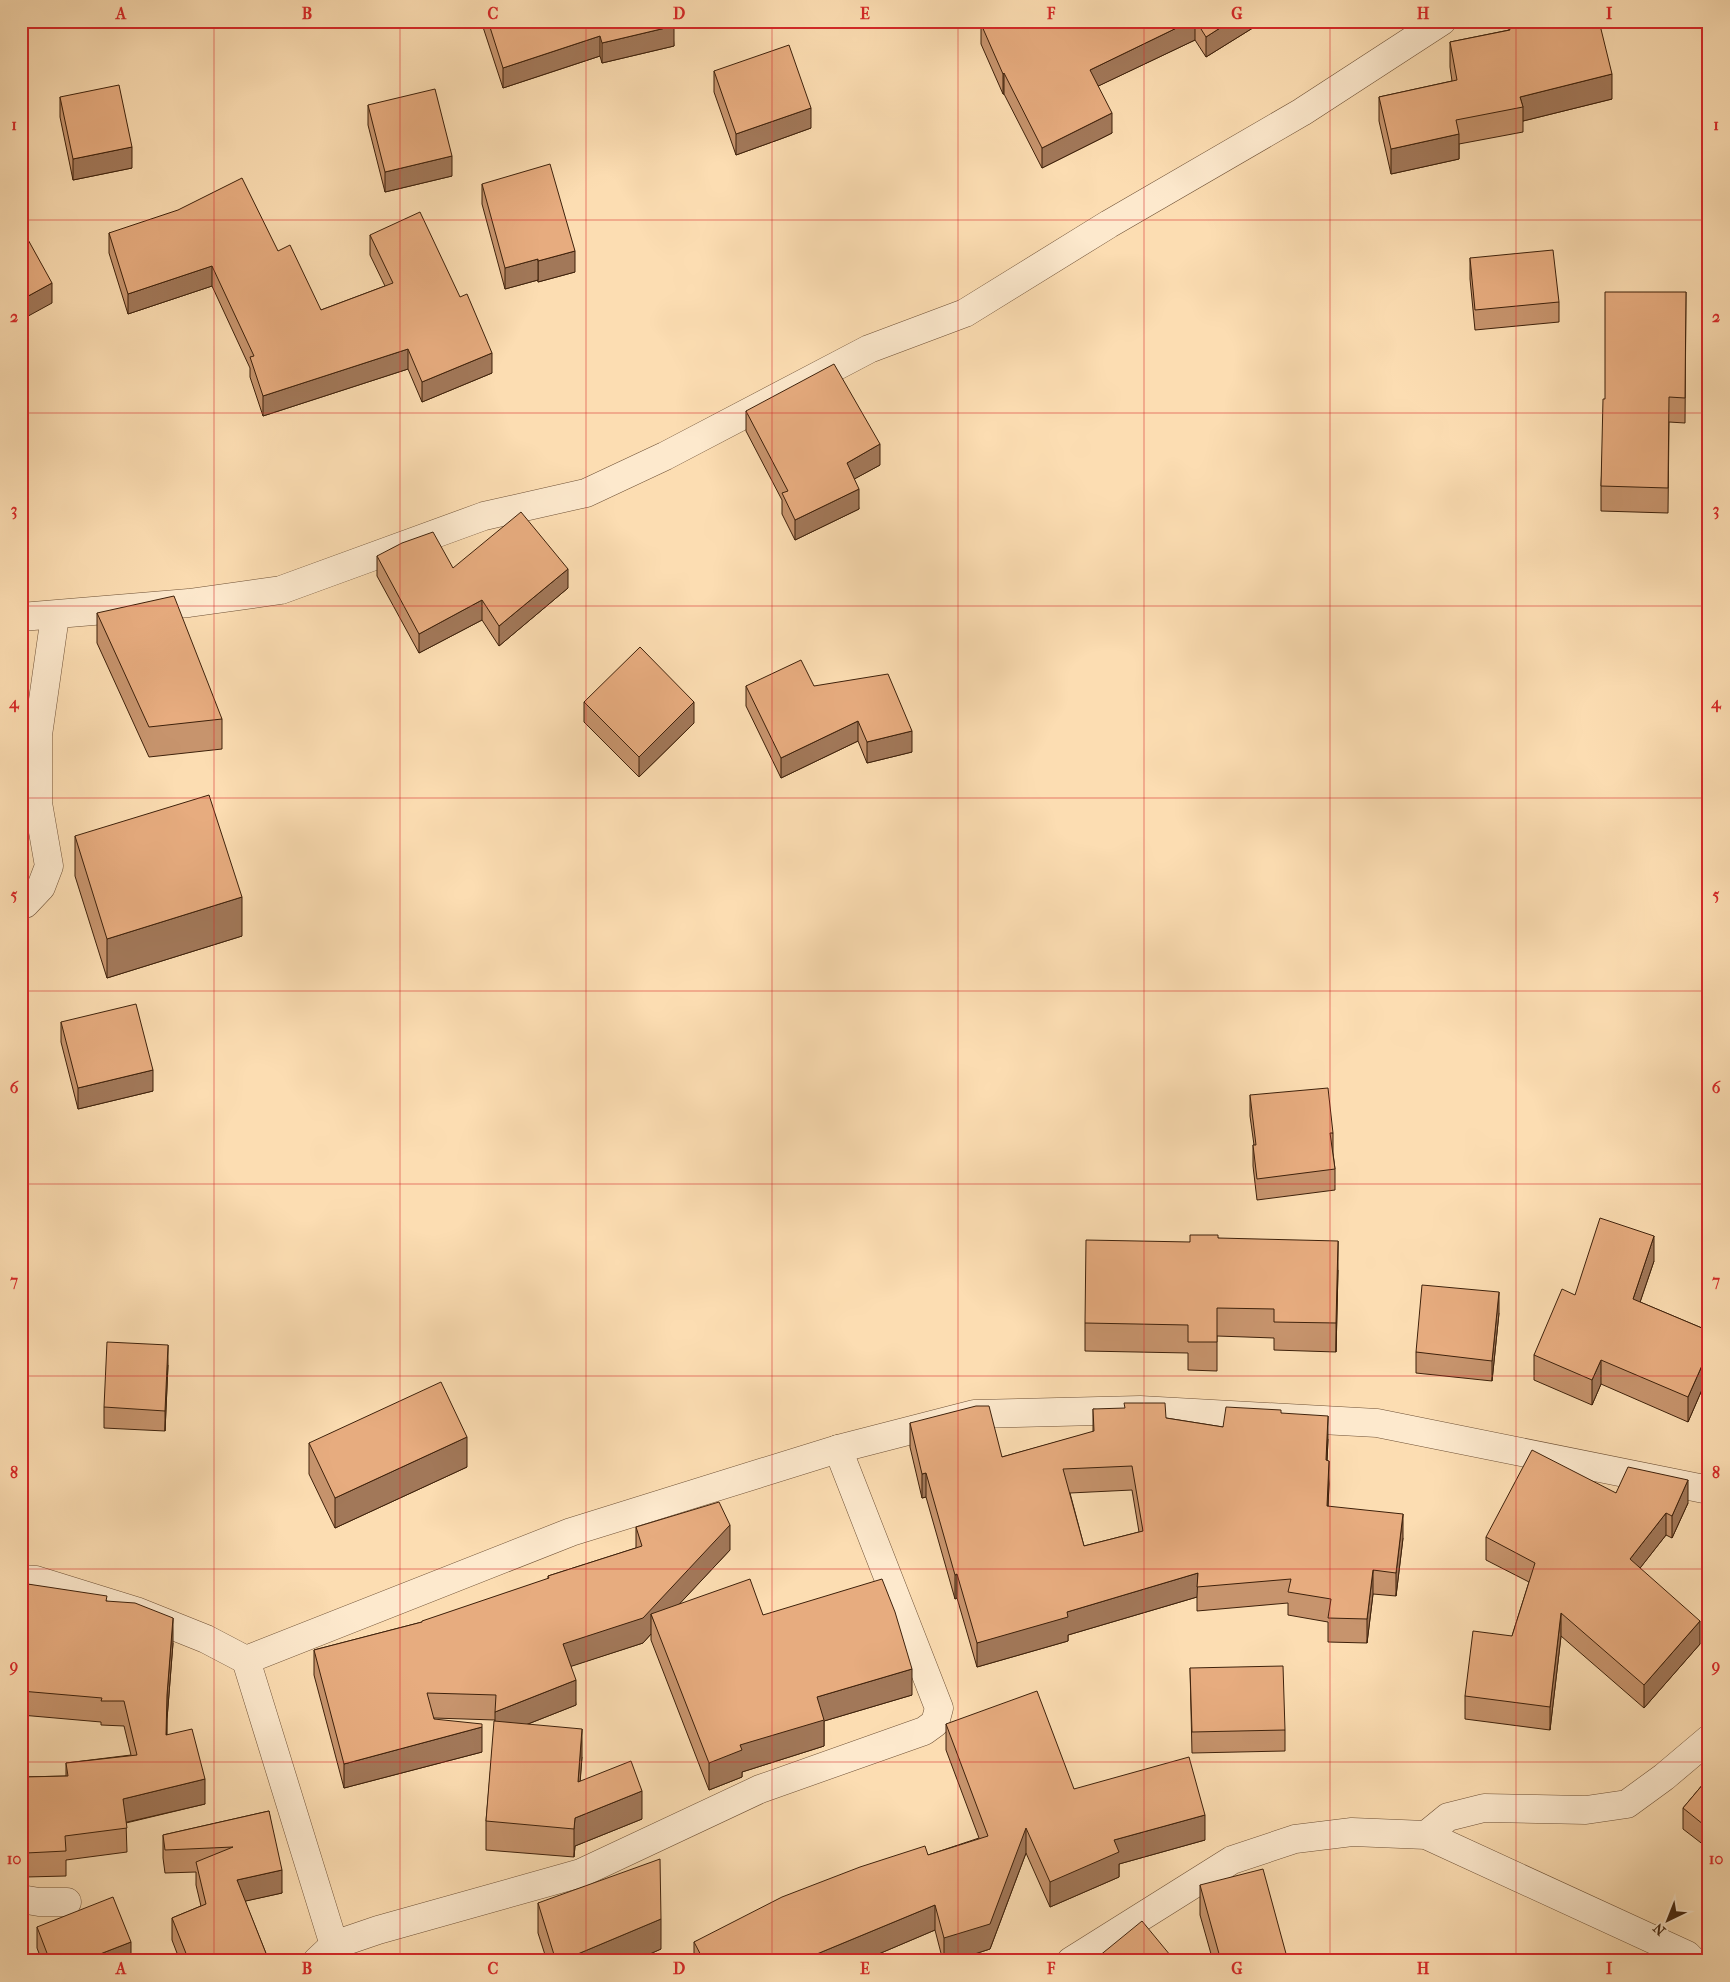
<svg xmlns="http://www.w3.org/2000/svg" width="1730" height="1982" font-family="'IM FELL French Canon',serif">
	<rect width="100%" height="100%" fill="#fcddb2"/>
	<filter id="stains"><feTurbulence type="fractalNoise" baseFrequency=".004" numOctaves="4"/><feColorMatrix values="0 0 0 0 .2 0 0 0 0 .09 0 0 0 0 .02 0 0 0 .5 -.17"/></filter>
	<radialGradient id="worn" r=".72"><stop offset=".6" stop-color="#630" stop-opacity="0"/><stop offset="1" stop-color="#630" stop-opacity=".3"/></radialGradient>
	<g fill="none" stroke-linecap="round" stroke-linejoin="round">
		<defs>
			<g id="street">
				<polyline points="21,617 189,603 281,590 484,516 586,493 665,456 869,349 965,313 1109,224 1302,112 1442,21"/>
				<polyline points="21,905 25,904 41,887 49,866 38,803 38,735 55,616"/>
				<polyline points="21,1579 36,1580 136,1611 206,1639 246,1660 571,1532 838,1449 974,1414 1140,1410 1377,1423 1709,1490"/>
				<polyline points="246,1660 334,1945"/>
				<polyline points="1426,1835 1448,1817 1484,1808 1586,1810 1627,1804 1664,1777 1709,1739"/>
				<polyline points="21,1899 39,1902 67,1902"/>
				<polyline points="317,1961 334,1945 378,1930 581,1873 760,1789 924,1731 935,1723 939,1708 838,1449"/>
				<polyline points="1071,1961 1232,1860 1295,1839 1352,1832 1426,1835 1687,1955 1693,1961"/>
			</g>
		</defs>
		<use href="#street" stroke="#6e5035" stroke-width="29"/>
		<use href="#street" stroke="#fde9cd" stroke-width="28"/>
	</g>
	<g fill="#c7946d" stroke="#3e210b" fill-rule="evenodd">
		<polygon points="481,21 672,21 674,46 602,63 600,56 503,88"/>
		<polygon points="987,21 1264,21 1206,57 1195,40 1098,86 1112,133 1042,168 1004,94 1003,94 981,44 981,24"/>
		<polygon points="1509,27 1612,99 1523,121 1523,132 1459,144 1459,159 1391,174 1379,121 1379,97 1452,81 1450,67 1450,42 1509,30"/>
		<polygon points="1709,63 1709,105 1705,105 1705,85"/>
		<polygon points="714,71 811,128 736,155 714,92"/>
		<polygon points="60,97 132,168 73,180 60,117"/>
		<polygon points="368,105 452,176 385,192 368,125"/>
		<polygon points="482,184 575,272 538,282 538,280 505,289 482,204"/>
		<polygon points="109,233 278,251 321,310 385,286 370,255 370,235 492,373 422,402 408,369 263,416 250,377 250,368 212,286 128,314 109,253"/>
		<polygon points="1470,258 1559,302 1559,322 1475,330 1470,279"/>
		<polygon points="1686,292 1685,423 1669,422 1668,513 1601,511 1601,486 1605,399"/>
		<polygon points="746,411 880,465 854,479 859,509 795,540 782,514 782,500 746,431"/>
		<polygon points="377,556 453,568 568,588 499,646 482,620 419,653 377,576"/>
		<polygon points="97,613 222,719 222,749 149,757 97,643"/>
		<polygon points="746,686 814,686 912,752 867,763 858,741 781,778 746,706"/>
		<polygon points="584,702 694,723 639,777 584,722"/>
		<polygon points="75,836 242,936 107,978 75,876"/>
		<polygon points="61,1022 153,1091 78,1109 61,1042"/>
		<polygon points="1250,1095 1333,1133 1333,1153 1335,1169 1335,1190 1257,1200 1253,1166 1253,1145 1254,1145 1250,1116"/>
		<polygon points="1218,1238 1338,1270 1336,1352 1274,1350 1274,1338 1217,1336 1217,1371 1188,1370 1188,1353 1085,1351 1085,1323 1190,1242"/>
		<polygon points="1654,1261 1640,1302 1709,1331 1709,1387 1704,1385 1688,1422 1601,1384 1592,1405 1534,1380 1534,1355 1575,1295"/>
		<polygon points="1499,1313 1492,1381 1416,1373 1416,1352"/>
		<polygon points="168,1365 165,1431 104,1428 104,1407"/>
		<path d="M1093 1409 1166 1418 1223 1427 1281 1413 1328 1439 1327 1460 1329 1484 1328 1506 1403 1538 1396 1596 1373 1594 1367 1643 1328 1642V1622L1288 1615V1603L1197 1611V1597L1068 1635V1641L977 1667 957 1598 955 1599 926 1497 922 1498 910 1447V1423L1002 1457 1093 1432ZM1132 1490 1139 1532 1084 1546 1070 1493Z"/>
		<polygon points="309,1443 467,1467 335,1528 309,1474"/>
		<polygon points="1616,1493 1688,1503 1672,1538 1666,1535 1640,1568 1700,1644 1644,1708 1561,1636 1550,1730 1465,1719 1465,1696 1512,1636 1529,1582 1486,1560 1486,1537"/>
		<polygon points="636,1527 730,1550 679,1604 763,1615 912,1695 824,1721 824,1746 742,1772 742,1777 709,1790 651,1640 651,1634 643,1643 571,1666 576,1705 528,1724 582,1757 580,1781 642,1819 575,1846 574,1857 486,1850 486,1821 495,1720 434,1718 434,1719 482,1752 344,1788 314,1675 314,1650 422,1622 548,1579 548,1576 636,1548"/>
		<polygon points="21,1583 107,1601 173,1643 167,1719 167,1735 205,1804 126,1823 127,1852 66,1860 66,1876 26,1877 23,1801 23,1777 66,1776 66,1763 131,1755 124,1726 101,1725 101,1722 21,1715"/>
		<polygon points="1190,1668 1285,1730 1285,1751 1192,1753"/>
		<polygon points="946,1724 1074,1789 1205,1840 1119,1864 1119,1877 1050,1907 1026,1853 990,1949 953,1961 943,1961 935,1930 862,1961 694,1961 694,1942 928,1855 979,1838 946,1750"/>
		<polygon points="1709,1777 1709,1849 1683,1829 1683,1808"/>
		<polygon points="269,1811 282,1893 245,1901 269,1961 180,1961 172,1940 172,1918 201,1906 196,1885 196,1872 165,1873 163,1858 163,1835"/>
		<polygon points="1200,1885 1288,1961 1213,1961 1200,1915"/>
		<polygon points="538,1903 661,1949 634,1961 547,1961 538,1933"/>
		<polygon points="37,1927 131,1961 42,1961 37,1948"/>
	</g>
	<g fill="#a27859" stroke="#3e210b">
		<polygon points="218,21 230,21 218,24"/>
		<polygon points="1191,21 1195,21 1195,40 1090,90 1090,70"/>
		<polygon points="1231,21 1264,21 1206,57 1206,37"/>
		<polygon points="674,26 674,46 602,63 602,43"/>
		<polygon points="600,36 600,56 503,88 503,68"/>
		<polygon points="1004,73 1004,94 1003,94 1003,74"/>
		<polygon points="1612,74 1612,99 1523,121 1523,107 1520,97"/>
		<polygon points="811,108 811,128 736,155 736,134"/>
		<polygon points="1112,113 1112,133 1042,168 1042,148"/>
		<polygon points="1459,134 1459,159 1391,174 1391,149"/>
		<polygon points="132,147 132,168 73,180 73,159"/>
		<polygon points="452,156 452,176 385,192 385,172"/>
		<polygon points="575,251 575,272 538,282 538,261"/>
		<polygon points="538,259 538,280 505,289 505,268"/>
		<polygon points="212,266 212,286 128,314 128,294"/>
		<polygon points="52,283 52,303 21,320 21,300"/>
		<polygon points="408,349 408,369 263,416 263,396"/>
		<polygon points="492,353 492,373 422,402 422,382"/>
		<polygon points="880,444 880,465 847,483 847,463"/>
		<polygon points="859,489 859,509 795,540 795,520"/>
		<polygon points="568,569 568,588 499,646 499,626"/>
		<polygon points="482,600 482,620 419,653 419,634"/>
		<polygon points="694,702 694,723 639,777 639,757"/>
		<polygon points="858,721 858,741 781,778 781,758"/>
		<polygon points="912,731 912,752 867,763 867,742"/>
		<polygon points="242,897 242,936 107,978 107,939"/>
		<polygon points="153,1070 153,1091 78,1109 78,1088"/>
		<polygon points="1654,1236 1654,1261 1633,1323 1633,1299"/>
		<polygon points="1338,1241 1338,1270 1336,1352 1336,1323"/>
		<polygon points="1499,1292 1499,1313 1492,1381 1492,1361"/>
		<polygon points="168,1345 168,1365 165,1431 165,1411"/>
		<polygon points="1601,1360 1601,1384 1592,1405 1592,1380"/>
		<polygon points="1704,1361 1704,1385 1688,1422 1688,1397"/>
		<polygon points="1328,1416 1328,1439 1326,1484 1326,1460"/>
		<polygon points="467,1437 467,1467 335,1528 335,1498"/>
		<polygon points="1329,1461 1329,1484 1327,1529 1327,1506"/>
		<polygon points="926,1473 926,1497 922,1498 922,1474"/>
		<polygon points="1688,1480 1688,1503 1672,1538 1672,1516"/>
		<polygon points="1666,1513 1666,1535 1630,1581 1630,1559"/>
		<polygon points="1403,1514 1403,1538 1396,1596 1396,1573"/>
		<polygon points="730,1525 730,1550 657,1628 651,1614 651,1634 643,1643 563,1669 563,1644"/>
		<polygon points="1373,1570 1373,1594 1367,1643 1367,1619"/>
		<polygon points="1198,1573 1197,1597 1068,1635 1068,1641 977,1667 977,1643 1067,1612"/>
		<polygon points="957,1574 957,1598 955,1599 955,1575"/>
		<polygon points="1561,1613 1561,1636 1550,1730 1550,1707"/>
		<polygon points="173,1618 173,1643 167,1719 166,1760 167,1695"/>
		<polygon points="1700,1621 1700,1644 1644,1708 1644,1685"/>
		<polygon points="912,1669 912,1695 824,1721 824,1746 742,1772 742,1777 709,1790 709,1763 740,1745 817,1697"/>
		<polygon points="576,1680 576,1705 495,1737 495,1712"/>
		<polygon points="482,1727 482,1752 344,1788 344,1764"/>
		<polygon points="582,1729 582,1757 578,1811 578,1782"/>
		<polygon points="205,1779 205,1804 123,1823 123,1799"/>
		<polygon points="642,1791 642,1819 575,1846 574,1857 574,1829 575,1818"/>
		<polygon points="1205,1815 1205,1840 1119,1864 1119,1877 1050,1907 1050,1882 1114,1840"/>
		<polygon points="1026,1828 1026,1853 990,1949 953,1961 944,1961 944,1938"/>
		<polygon points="282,1870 282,1893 237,1903 237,1880"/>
		<polygon points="935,1905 935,1930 862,1961 812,1961 812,1956"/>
		<polygon points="661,1919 661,1949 634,1961 561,1961"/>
		<polygon points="131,1942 131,1961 82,1961"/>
	</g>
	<g fill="#e7ac7f" stroke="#3e210b" fill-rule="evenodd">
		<polygon points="488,21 672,21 674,26 602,43 600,36 503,68"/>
		<polygon points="987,21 1191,21 1090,70 1112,113 1042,148 1004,73 1003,74 981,24"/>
		<polygon points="1196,21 1231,21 1206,37"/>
		<polygon points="1530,21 1599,21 1612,74 1520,97 1523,107 1456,120 1459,134 1391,149 1379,97 1457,80 1450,42 1510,30 1509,27"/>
		<polygon points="789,45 811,108 736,134 714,71"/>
		<polygon points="1709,63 1709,85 1705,85"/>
		<polygon points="119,85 132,147 73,159 60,97"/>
		<polygon points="435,89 452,156 385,172 368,105"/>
		<polygon points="550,164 575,251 538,261 538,259 505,268 482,184"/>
		<polygon points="242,178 278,251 290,245 321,310 393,283 370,235 420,212 460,297 467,294 492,353 422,382 408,349 263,396 250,357 254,356 212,266 128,294 109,233 178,210"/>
		<polygon points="21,227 52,283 21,300"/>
		<polygon points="1553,250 1559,302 1475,310 1470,258"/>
		<polygon points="1605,292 1686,292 1685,398 1669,397 1668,488 1601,486 1603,399 1605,399"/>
		<polygon points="834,364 880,444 847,463 859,489 795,520 782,493 788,491 746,411"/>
		<polygon points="521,512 568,569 499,626 482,600 419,634 377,556 402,543 433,532 453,568"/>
		<polygon points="174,596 222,719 149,727 97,613"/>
		<polygon points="640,647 694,702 639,757 584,702"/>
		<polygon points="801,660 814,686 888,674 912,731 867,742 858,721 781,758 746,686"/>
		<polygon points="209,795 242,897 107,939 75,836"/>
		<polygon points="136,1004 153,1070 78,1088 61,1022"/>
		<polygon points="1328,1088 1333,1133 1330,1133 1335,1169 1257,1179 1253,1145 1256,1145 1250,1095"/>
		<polygon points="1600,1218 1654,1236 1633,1299 1709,1331 1709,1363 1704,1361 1688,1397 1601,1360 1592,1380 1534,1355 1562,1289 1575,1295"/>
		<polygon points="1190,1235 1218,1235 1218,1238 1338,1241 1336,1323 1274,1322 1274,1309 1217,1308 1217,1342 1188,1342 1188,1325 1085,1323 1086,1240 1190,1242"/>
		<polygon points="1422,1285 1499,1292 1492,1361 1416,1352"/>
		<polygon points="107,1342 168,1345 165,1411 104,1407"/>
		<polygon points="441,1382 467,1437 335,1498 309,1443"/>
		<path d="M1124 1403H1165L1166 1418 1223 1427 1226 1407 1281 1410V1413L1328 1416 1326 1460 1329 1461 1327 1506 1403 1514 1396 1573 1373 1570 1367 1619 1328 1618 1331 1599 1288 1592 1291 1579 1197 1587 1198 1573 1067 1612 1068 1617 977 1643 957 1574 955 1575 926 1473 922 1474 910 1423 976 1406H989L1002 1457 1094 1431 1093 1409 1125 1408ZM1132 1466 1143 1531 1084 1546 1063 1469Z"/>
		<polygon points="1532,1450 1616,1493 1628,1467 1688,1480 1672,1516 1666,1513 1630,1559 1700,1621 1644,1685 1561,1613 1550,1707 1465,1696 1473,1631 1512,1636 1535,1563 1486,1537"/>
		<polygon points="719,1502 730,1525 643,1618 563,1644 576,1680 495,1712 496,1695 427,1693 434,1719 482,1724 482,1727 344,1764 314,1650 422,1622 422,1621 549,1578 548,1576 642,1546 636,1527"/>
		<polygon points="750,1579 763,1615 882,1579 895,1612 912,1669 817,1697 824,1720 740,1745 742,1750 709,1763 651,1614"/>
		<polygon points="21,1583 107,1596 106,1601 135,1603 173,1618 167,1695 166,1735 192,1729 205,1779 123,1799 127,1828 65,1836 66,1851 26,1853 23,1777 68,1776 66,1763 137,1755 124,1701 101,1701 102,1698 21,1691"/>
		<polygon points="1283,1666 1285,1730 1192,1732 1190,1668"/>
		<polygon points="1037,1691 1074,1789 1189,1757 1205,1815 1114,1840 1119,1852 1050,1882 1026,1828 990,1924 944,1938 935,1905 812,1956 814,1961 704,1961 694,1942 782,1897 860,1867 925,1846 928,1855 988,1836 946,1724"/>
		<polygon points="494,1721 582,1729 578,1782 631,1761 642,1791 575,1818 574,1829 486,1821"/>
		<polygon points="1709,1777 1709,1829 1683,1808"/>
		<polygon points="269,1811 282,1870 237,1880 269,1961 189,1961 172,1918 206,1904 196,1862 233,1847 165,1850 163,1835"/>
		<polygon points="660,1859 661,1919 561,1961 556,1961 538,1903"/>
		<polygon points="1263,1869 1288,1961 1221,1961 1200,1885"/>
		<polygon points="113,1897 131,1942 82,1961 50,1961 37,1927"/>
		<polygon points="1142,1921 1175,1961 1093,1961"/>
	</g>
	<path fill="none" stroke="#d62828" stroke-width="1" stroke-opacity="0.55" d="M214 21V1961M400 21V1961M586 21V1961M772 21V1961M958 21V1961M1144 21V1961M1330 21V1961M1516 21V1961M21 220H1709M21 413H1709M21 606H1709M21 798H1709M21 991H1709M21 1184H1709M21 1376H1709M21 1569H1709M21 1762H1709"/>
	<rect width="1730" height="1982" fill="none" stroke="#fcddb2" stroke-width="55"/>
	<g transform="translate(1668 1920) rotate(223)" stroke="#fde9cd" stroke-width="4" paint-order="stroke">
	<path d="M0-4L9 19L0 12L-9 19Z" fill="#3e210b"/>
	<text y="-8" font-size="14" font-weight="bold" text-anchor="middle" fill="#3e210b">N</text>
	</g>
	<rect x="28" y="28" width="1674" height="1926" fill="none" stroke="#d62828" stroke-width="2"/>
	<g font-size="16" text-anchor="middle" font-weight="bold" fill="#d62828">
		<text x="121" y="19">A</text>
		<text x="307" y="19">B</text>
		<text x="493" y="19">C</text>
		<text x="679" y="19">D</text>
		<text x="865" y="19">E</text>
		<text x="1051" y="19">F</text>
		<text x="1237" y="19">G</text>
		<text x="1423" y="19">H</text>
		<text x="1609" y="19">I</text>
		<text x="14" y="130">1</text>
		<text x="1716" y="130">1</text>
		<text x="14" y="322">2</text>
		<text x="1716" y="322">2</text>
		<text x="14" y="515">3</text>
		<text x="1716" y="515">3</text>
		<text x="14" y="708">4</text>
		<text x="1716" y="708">4</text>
		<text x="14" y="900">5</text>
		<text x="1716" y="900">5</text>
		<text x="14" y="1093">6</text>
		<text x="1716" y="1093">6</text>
		<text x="14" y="1286">7</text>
		<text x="1716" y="1286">7</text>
		<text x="14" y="1478">8</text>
		<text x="1716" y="1478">8</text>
		<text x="14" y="1671">9</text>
		<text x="1716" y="1671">9</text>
		<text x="14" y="1864">10</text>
		<text x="1716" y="1864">10</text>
		<text x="121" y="1974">A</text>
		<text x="307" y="1974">B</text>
		<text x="493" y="1974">C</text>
		<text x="679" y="1974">D</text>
		<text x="865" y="1974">E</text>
		<text x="1051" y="1974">F</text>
		<text x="1237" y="1974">G</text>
		<text x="1423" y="1974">H</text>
		<text x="1609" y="1974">I</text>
	</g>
	<rect width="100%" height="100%" filter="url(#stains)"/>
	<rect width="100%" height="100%" fill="url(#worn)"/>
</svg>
